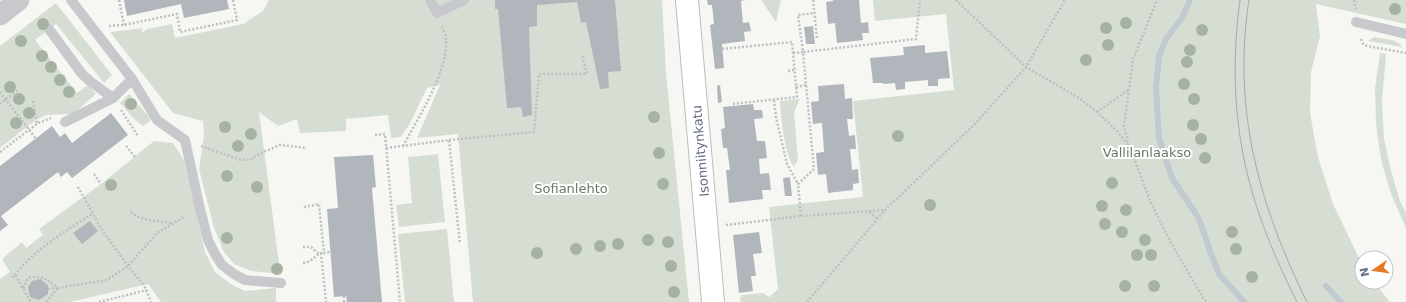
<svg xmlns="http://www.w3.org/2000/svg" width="1406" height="302" font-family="'DejaVu Sans',sans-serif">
	<rect width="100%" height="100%" fill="#f6f7f3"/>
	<g fill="#d6ded4">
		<polygon points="269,0 662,0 666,73 689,302 473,302 458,134 417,138 440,85 427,88 409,125 401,137 391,138 388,115 346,119 346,131 300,133 297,119 278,126 259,112 278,256 281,274 252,271 234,264 224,252 214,228 199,169 204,135 203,121 173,113 110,32 143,28 141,33 148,29 172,24 175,38 243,24 263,11"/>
		<polygon points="761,0 781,0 776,22"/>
		<polygon points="873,0 1406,0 1406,24 1316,4 1320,36 1311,72 1310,113 1318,157 1333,204 1362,264 1362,282 1374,282 1390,302 741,302 740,298 742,295 763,293 769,297 778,289 769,207 863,197 853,101 954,90 946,14 875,21"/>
		<polygon points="56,3 112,75 104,83 56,24 35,40 77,93 88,85 96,94 73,114 46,115 36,120 0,148 0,46"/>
		<path d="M1374 37C1382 39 1398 39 1402 47L1368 41Z"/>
		<polygon points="1380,53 1386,54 1382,101 1384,139 1391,171 1400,201 1406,213 1406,228 1391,194 1381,159 1376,124 1375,88"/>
		<polygon points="129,94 150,118 149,122 143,126 135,120 120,103"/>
		<path d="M800 99 794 112 798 159 794 167C784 152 781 119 780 101Z"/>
		<polygon points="154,141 173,143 184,160 205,252 215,272 232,285 245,291 276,288 276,302 161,302 148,284 70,302 0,302 0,279 10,272 2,259 22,242 26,248 43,235 39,229 101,184"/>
		<polygon points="438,154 445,222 399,227 396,205 412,203 408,157"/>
		<polygon points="447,229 454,302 405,302 398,234"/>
	</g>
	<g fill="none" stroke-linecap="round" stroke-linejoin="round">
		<g stroke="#c2cad1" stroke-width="6">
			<polyline points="1190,0 1182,18 1166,39 1159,56 1156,87 1159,138 1172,178 1196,214 1201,224 1211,254 1219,274 1244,302"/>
			<polyline points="1326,286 1341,302"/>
		</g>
	</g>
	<g fill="#b1b6bd">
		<polygon points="124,0 227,0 229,9 184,18 181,4 127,16"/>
		<polygon points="495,0 615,0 621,71 608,72 609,88 600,89 586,22 581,23 577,2 537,5 537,26 529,27 532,115 523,117 521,107 507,108 498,9 495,9"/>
		<polygon points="707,0 745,0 741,1 743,23 749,22 751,31 744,32 745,41 722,44 724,68 715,69 710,25 714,24 712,5 708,5"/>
		<polygon points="833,0 859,0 861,23 868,22 869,33 862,33 863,40 837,43 835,23 828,24 826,2 833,1"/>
		<polygon points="813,26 815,44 806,44 804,27"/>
		<polygon points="925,45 925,53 947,51 950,78 938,79 938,86 928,86 928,80 905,82 905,89 896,90 895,83 883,84 883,83 873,83 870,58 904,55 903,47"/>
		<polygon points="844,84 845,99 852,98 853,119 847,119 849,136 855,135 856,149 850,149 852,170 858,169 859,183 853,184 853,190 828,193 826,174 818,175 816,153 824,152 822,123 813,124 811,102 819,101 818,86"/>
		<polygon points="720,85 722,102 718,103 717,86"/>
		<polygon points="753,104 754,110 762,110 763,118 754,119 757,141 765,141 767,158 759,159 760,174 769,173 771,190 762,190 763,199 729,203 726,170 730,170 727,148 723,148 721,129 725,128 723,107"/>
		<polygon points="111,113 128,135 72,178 67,172 61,177 58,172 1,216 8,225 0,231 0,166 52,126 60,137 65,133 72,143"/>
		<polygon points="373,155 376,187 372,188 382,302 347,302 346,296 334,297 327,209 338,208 334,157"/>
		<polygon points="790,177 792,196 785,196 783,178"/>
		<polygon points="90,221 98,231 82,244 73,233"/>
		<polygon points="759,232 762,253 753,254 756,276 751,276 753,291 739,293 733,235"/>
		<polygon points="40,279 48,285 48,294 39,300 30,297 28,287 32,281"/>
	</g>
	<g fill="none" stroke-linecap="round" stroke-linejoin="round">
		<defs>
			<polyline id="secondary" points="687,0 713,302"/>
		</defs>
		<use href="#secondary" stroke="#b9bcc1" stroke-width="24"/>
		<g stroke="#bebfc2" stroke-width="2.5" stroke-dasharray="2 2" stroke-linecap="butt">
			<polyline points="119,0 124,25"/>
			<polyline points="813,0 817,38"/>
			<polyline points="956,0 1026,67 1079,98 1097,112 1117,131 1130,148 1151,203 1171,243 1203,298 1207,302"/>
			<polyline points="1354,0 1356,9"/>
			<polyline points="109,26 124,25 177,14 180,32 237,20 233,0"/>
			<polyline points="1361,39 1363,44 1367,46 1406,53"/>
			<polyline points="722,49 792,42 797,97 732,104"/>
			<polyline points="793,53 803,52 798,15 814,13"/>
			<polyline points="788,71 794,70"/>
			<polyline points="796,87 806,85"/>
			<polyline points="0,92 36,139"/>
			<polyline points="774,100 776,117 787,164 798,184"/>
			<polyline points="33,101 37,124"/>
			<polyline points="0,104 18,90"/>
			<polyline points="121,110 138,136"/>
			<polyline points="1097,112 1128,90"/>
			<polyline points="375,135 385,134 400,302"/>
			<polyline points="449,140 534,132 539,74 587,74 582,55"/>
			<polyline points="126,146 135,157"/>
			<polyline points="201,146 241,160 250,160 259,154 280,145 307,148"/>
			<path d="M403 146C418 118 449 70 446 39 446 35 444 31 442 27"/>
			<polyline points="1129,146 1124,126 1133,59 1157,0"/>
			<polyline points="386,148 449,140 460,244"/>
			<polyline points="0,152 38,123 51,118"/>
			<polyline points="94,174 101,184"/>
			<polyline points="78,187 102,230 128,266 144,285 151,302"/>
			<polyline points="304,207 319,204 324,253 330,252"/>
			<path d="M131 212C142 221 157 221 171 223"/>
			<polyline points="869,212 878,219"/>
			<polyline points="801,216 798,184 814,169 803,52 916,39 920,0"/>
			<polyline points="726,225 801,216 885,210"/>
			<polyline points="303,247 311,247 319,254"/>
			<polyline points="321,253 326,302"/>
			<path d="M303 263C315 261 314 255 322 253"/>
			<path d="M15 275C35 249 66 231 93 213"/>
			<polyline points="12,277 15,275 31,302"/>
			<path d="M23 288 28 278C43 275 46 279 58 288L107 280 128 266 158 232 186 216"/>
			<polyline points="48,289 57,288"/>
			<polyline points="344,296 344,302"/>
			<polyline points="46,302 58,288"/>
			<polyline points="99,302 147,290"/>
			<polyline points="807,302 885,210 976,123 1026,67 1065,0"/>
		</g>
		<g stroke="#c7c9cd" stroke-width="10">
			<polyline points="71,0 132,79 157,120 185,140 200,209 208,240 215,254 222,265 234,274 245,280 281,283"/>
			<polyline points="430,0 437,13 464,0"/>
			<polyline points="1356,22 1406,34"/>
			<polyline points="49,29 82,74 91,82 113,98"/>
			<polyline points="65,122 113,98 132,79"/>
		</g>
		<polyline stroke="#c7c9cd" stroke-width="21" points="0,15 19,0"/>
		<use href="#secondary" stroke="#fff" stroke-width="22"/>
		<g stroke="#a6aab1" stroke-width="1">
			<path d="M1240 0C1231 66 1234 131 1253 195 1264 232 1280 268 1297 302"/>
			<path d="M1249 0C1232 109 1259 205 1307 302"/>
		</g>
	</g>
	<g fill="#a6b3a4">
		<circle cx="1395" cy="9" r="6"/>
		<circle cx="1126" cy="23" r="6"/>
		<circle cx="43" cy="24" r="6"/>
		<circle cx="1106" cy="28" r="6"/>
		<circle cx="1202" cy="30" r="6"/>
		<circle cx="21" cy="41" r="6"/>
		<circle cx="1108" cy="45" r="6"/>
		<circle cx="1190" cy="50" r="6"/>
		<circle cx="42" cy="56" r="6"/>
		<circle cx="1086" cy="60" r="6"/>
		<circle cx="1187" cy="62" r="6"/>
		<circle cx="51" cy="67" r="6"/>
		<circle cx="60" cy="80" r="6"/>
		<circle cx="1184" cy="84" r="6"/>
		<circle cx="10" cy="87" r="6"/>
		<circle cx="69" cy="92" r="6"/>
		<circle cx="19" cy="99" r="6"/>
		<circle cx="1194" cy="99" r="6"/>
		<circle cx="131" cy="104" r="6"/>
		<circle cx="29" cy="113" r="6"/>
		<circle cx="654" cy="117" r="6"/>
		<circle cx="16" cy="123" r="6"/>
		<circle cx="1193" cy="125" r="6"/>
		<circle cx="225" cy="127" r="6"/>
		<circle cx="251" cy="134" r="6"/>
		<circle cx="898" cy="136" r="6"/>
		<circle cx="1201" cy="139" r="6"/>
		<circle cx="238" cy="146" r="6"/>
		<circle cx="659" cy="153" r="6"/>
		<circle cx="1205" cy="158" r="6"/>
		<circle cx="227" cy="176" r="6"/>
		<circle cx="1112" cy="183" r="6"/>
		<circle cx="663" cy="184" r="6"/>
		<circle cx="111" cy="185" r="6"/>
		<circle cx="257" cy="187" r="6"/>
		<circle cx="930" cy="205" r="6"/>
		<circle cx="1102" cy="206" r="6"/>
		<circle cx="1126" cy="210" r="6"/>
		<circle cx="1105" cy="224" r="6"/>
		<circle cx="1122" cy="232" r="6"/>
		<circle cx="1232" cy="232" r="6"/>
		<circle cx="227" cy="238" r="6"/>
		<circle cx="648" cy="240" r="6"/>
		<circle cx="1145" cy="240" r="6"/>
		<circle cx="668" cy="242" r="6"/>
		<circle cx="618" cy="244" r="6"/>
		<circle cx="600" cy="246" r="6"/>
		<circle cx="576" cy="249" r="6"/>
		<circle cx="1236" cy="249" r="6"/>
		<circle cx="537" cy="253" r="6"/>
		<circle cx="1137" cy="255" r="6"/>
		<circle cx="1151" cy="255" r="6"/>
		<circle cx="671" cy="266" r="6"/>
		<circle cx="277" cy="269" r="6"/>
		<circle cx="1252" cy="277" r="6"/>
		<circle cx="1125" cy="286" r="6"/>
		<circle cx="1154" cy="286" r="6"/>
		<circle cx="674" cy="292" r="6"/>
	</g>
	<g text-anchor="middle" stroke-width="4" stroke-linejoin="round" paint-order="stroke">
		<g font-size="13" fill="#657085" stroke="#fff">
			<text transform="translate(700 151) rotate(-95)" y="5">Isonniitynkatu</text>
		</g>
		<g font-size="13" fill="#647c64" stroke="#fff">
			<text x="1147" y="157">Vallilanlaakso</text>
			<text x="571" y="193">Sofianlehto</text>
		</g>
	</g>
	<g transform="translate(1374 270) rotate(257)"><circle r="19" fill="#ffffff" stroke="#c1c6ce"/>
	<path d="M0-3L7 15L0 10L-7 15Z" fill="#e77923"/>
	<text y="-6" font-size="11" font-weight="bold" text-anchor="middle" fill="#657085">N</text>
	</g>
</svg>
